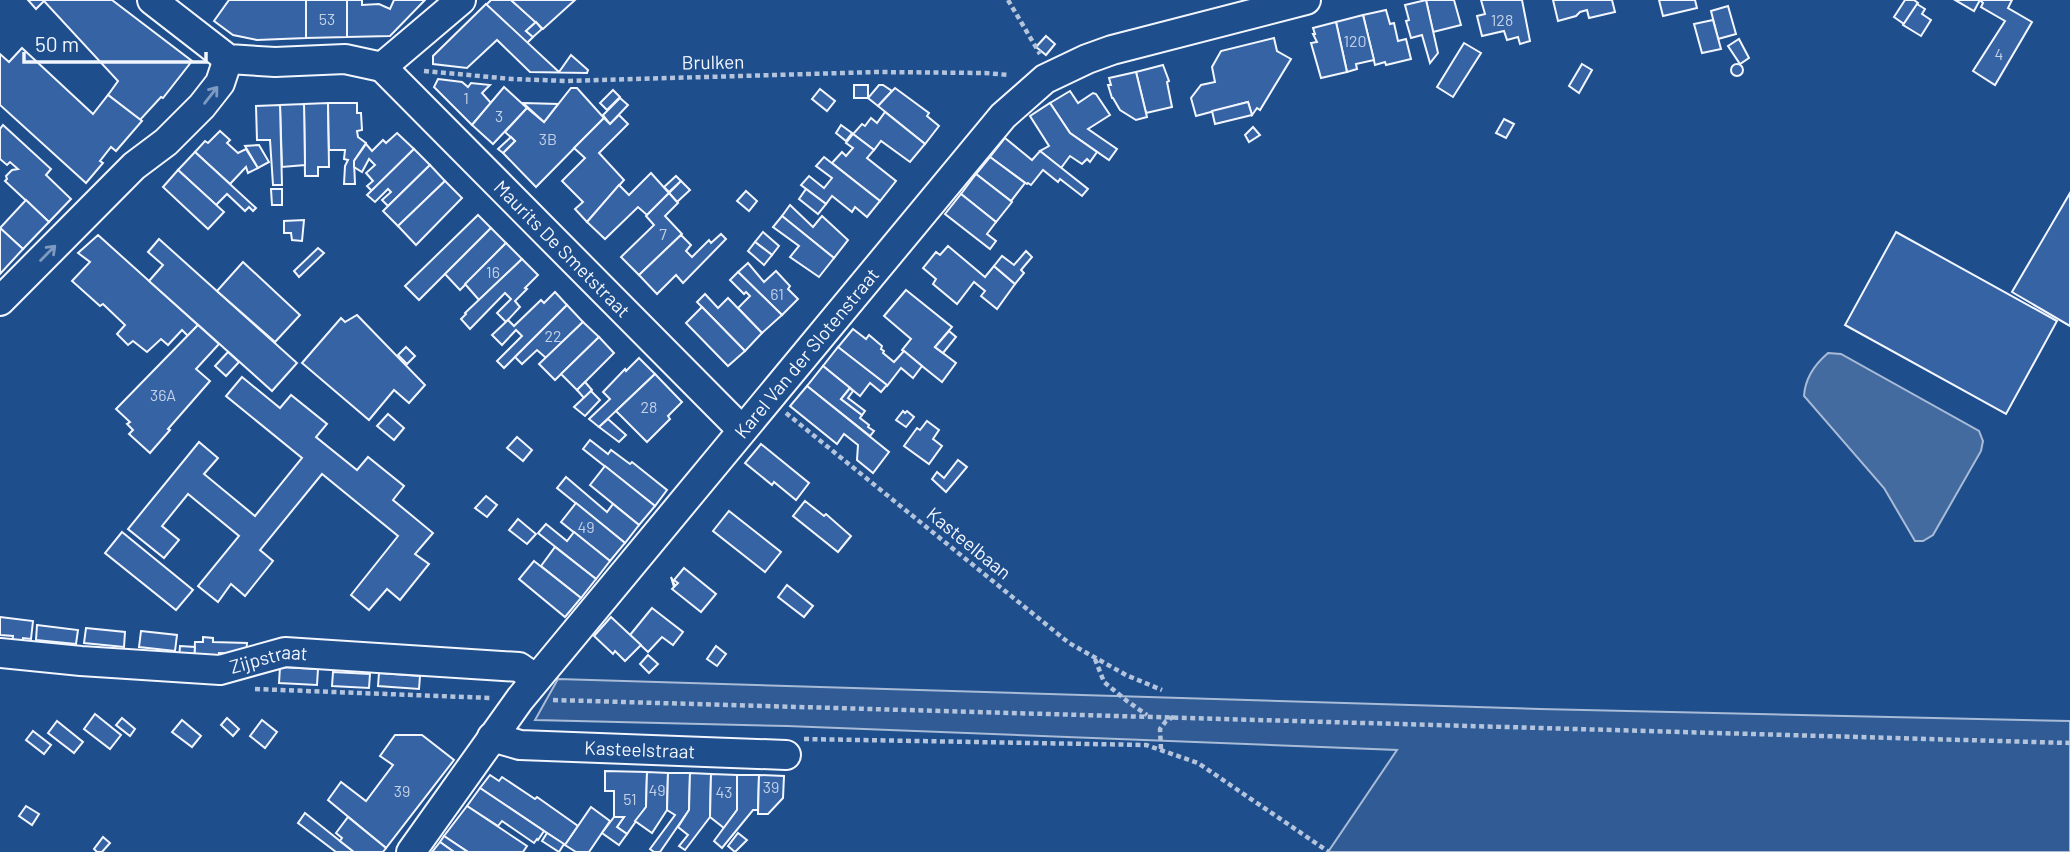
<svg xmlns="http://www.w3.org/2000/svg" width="2070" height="852" font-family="Barlow,sans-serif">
	<rect width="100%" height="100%" fill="#1f4e8c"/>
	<polygon fill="#305b95" stroke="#a8bbd7" stroke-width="2" points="558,679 1540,709 2070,721 2070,852 1328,852 1397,750 787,726 535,720"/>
	<path fill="#446ba0" stroke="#a8bbd7" stroke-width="2" d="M1828 353 1841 354 1979 431 1983 441 1981 451 1933 535 1923 541H1915L1884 488 1804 396C1805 378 1814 365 1828 353Z"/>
	<g fill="#3563a3" stroke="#f2f6ff" stroke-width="2">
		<polygon points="28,0 112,0 192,61 163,98 161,97 140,120 108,95 118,81 44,1 36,9"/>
		<polygon points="229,0 306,0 306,38 257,40 233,35 214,21"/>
		<polygon points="306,0 347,0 347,37 306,38"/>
		<polygon points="347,0 362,0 362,5 379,4 390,9 394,0 425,0 390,36 347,37"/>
		<polygon points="491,0 511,0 536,22 526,31 533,37 527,43 486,5"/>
		<polygon points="511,0 575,0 543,29"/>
		<polygon points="1426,0 1454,0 1461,25 1433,32"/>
		<polygon points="1426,0 1438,53 1430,63 1422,35 1411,38 1406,21 1409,20 1405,5"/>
		<polygon points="1481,0 1522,0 1530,41 1520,44 1518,37 1507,40 1504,31 1482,36 1477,16 1485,14"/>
		<polygon points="1553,0 1612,0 1615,12 1589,18 1587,10 1580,12 1576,16 1558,21"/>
		<polygon points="1659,0 1695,0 1697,8 1663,16"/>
		<polygon points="1905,0 1914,0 1918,3 1904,24 1894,17"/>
		<polygon points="1955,0 1980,0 1974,11"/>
		<polygon points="1980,0 2012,0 2008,8 2032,22 1995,85 1973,71 2005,21 1981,7 1983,3"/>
		<polygon points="486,4 559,72 571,55 588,70 587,73 530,72 497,40 467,68 433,64 433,56"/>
		<polygon points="1917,4 1925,9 1922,14 1931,20 1921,36 1903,25"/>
		<polygon points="1728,6 1736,34 1718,39 1711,11"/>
		<polygon points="1386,10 1390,24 1394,23 1398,41 1406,39 1411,59 1386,65 1385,62 1375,65 1363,15"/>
		<polygon points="1363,15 1374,60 1356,64 1357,69 1347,72 1336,22"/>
		<polygon points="1713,20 1721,49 1702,53 1694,24"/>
		<polygon points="536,22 542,29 533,37 526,31"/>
		<polygon points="1336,22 1347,72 1321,78 1311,43 1317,42 1313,34 1315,34 1313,28"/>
		<polygon points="1046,36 1055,44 1046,55 1036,47"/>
		<polygon points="1274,38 1277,51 1291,59 1260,110 1257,108 1252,115 1248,102 1196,116 1191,98 1201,85 1215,82 1212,67 1221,51"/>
		<polygon points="1739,39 1749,58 1740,64 1728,46"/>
		<polygon points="1464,43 1481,53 1453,97 1437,87"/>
		<polygon points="22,48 93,114 108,95 142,121 116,151 111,147 100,161 103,163 86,183 0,105 0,54 9,62"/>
		<circle cx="1737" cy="70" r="6"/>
		<polygon points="1582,64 1592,70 1579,93 1569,86"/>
		<polygon points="1163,65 1169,81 1167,82 1172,107 1146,113 1136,72"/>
		<polygon points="1136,72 1147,117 1136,120 1120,110 1113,98 1112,98 1108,85 1111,85 1109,78"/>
		<polygon points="438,79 462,82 468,87 471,83 490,85 482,93 491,103 472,125 434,87"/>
		<rect x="854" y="85" width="14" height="13"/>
		<polygon points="879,85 883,85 892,91 878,106 868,98"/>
		<polygon points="504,87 527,108 493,144 472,125"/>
		<polygon points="571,88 577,88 604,118 536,187 503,153 515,141 505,132 527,108 544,122"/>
		<polygon points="895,88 929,113 927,116 939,126 925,144 878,106"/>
		<polygon points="820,89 835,101 827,111 812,99"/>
		<polygon points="613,90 620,97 607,110 600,103"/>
		<polygon points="1070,91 1078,103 1093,93 1096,94 1110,115 1088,129 1117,149 1109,160 1070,133 1050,103"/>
		<polygon points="620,98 628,105 610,124 603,115"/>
		<polygon points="1248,102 1252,115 1215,124 1212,111"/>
		<polygon points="328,103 329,167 318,167 318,176 305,176 304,104"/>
		<polygon points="328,103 357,103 357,113 361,113 362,130 357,131 358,137 366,143 354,161 355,184 344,184 345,166 348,160 344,159 345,150 329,150"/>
		<polygon points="523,103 558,104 544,122"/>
		<polygon points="1050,103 1070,133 1097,152 1090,162 1087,159 1082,164 1070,156 1061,168 1040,151 1049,146 1030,116"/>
		<polygon points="304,104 305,165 282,167 280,105"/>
		<polygon points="280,105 282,185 273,185 270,140 257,140 256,106"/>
		<polygon points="885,112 925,144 910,162 881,141 874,150 853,134 862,124 865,126 871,118 877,123"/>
		<polygon points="619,115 628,124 599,153 624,180 587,222 575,209 583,202 562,181 585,158 574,148 604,118 610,124"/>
		<polygon points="1504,119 1514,124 1506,138 1496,133"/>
		<polygon points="3,125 51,169 46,175 71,199 49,222 5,181 7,179 6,176 12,170 18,169 10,162 7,165 0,159 0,129"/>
		<polygon points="841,125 852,133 846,141 836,133"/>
		<polygon points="1253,127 1260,135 1249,142 1245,135"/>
		<polygon points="220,131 230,140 227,143 238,153 246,149 258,168 248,173 246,167 230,184 195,152 205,141 208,143"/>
		<polygon points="397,133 414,149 372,191 367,186 373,181 366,173 375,165 369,159 362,172 354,167 354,161 366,144 372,151 383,140 386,143"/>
		<polygon points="853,134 874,150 867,158 896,181 880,201 832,163 842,152 846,156 853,148 846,143"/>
		<polygon points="511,137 515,141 503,153 498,149"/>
		<polygon points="1005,138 1032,160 1040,151 1088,189 1082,196 1060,179 1058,182 1043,170 1031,185 1028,183 1027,184 990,157"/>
		<polygon points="259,145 269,162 258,168 245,146"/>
		<polygon points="414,149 430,165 388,206 382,200 391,192 388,189 375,202 367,195"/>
		<polygon points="195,152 256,208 253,211 249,207 245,211 227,194 216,205 178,170"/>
		<polygon points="824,157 880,201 867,217 855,207 852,212 832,196 826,204 801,185 809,176 824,188 832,178 816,166"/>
		<polygon points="990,157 1025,183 1011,201 976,174"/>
		<polygon points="430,165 445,181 398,226 383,211"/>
		<polygon points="178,170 224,212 208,229 163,187"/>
		<polygon points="651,173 669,193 647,215 638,207 605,239 587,222 619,185 629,195"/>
		<polygon points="976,174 1012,202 996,222 961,194"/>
		<polygon points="676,176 681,181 669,192 664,187"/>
		<polygon points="445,181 462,198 416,245 398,226"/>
		<polygon points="681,181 690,190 677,202 669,193"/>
		<polygon points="271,189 282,189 282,205 272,205"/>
		<polygon points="806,189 826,204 818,214 799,199"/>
		<polygon points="746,191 757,201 749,211 737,201"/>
		<polygon points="669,193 678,203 665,216 682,234 639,275 621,257 654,225 646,216"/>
		<polygon points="2070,193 2070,326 2012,292"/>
		<polygon points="961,194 996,222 987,234 996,241 990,249 945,214"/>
		<polygon points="26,200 49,222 23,249 0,228"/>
		<polygon points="790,205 813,227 822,216 848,240 834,258 782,216"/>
		<polygon points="478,215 491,228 419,300 405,286"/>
		<polygon points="782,216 834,258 819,277 790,257 799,246 773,227"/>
		<polygon points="304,220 302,241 292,240 291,233 284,233 284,221"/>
		<polygon points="0,228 23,249 0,274"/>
		<polygon points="491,228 506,243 460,290 445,274"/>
		<polygon points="763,232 779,246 772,255 755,242"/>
		<polygon points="1896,232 2057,321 2006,414 1845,325"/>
		<polygon points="721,234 726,239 683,283 676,275 657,294 639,275 681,235 691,245 686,251 692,257 709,240 711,243"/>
		<polygon points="98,235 198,325 188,336 182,330 168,345 161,339 147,352 133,341 128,345 117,334 125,325 103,304 100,306 72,281 90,262 78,253"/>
		<polygon points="159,239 297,363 272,391 149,281 163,265 148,252"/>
		<polygon points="755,242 772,255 764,265 748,251"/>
		<polygon points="506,243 522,259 479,300 465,284"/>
		<polygon points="948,246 985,277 994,266 1015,284 997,309 981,296 985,291 974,282 957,304 933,284 936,279 923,268 936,252 940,255"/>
		<polygon points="318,248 324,253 299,277 294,271"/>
		<polygon points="1026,251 1032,257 1021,270 1024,273 1015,284 994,266 1002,256 1014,265"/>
		<polygon points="522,259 538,275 525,288 527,289 515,301 520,307 506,322 497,313 511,299 505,293 470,329 461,319 466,314 465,313"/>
		<polygon points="243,262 300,315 275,342 217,291"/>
		<polygon points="748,263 764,282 776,271 790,286 788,289 798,299 782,315 738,272"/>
		<polygon points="738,272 782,315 762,333 738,308 750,296 746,292 744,294 730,280"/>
		<polygon points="906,290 952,327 935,347 956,363 942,382 902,350 911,339 884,316"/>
		<polygon points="555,292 567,305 504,368 497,361 522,336 516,330 502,345 492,335 508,320 514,326 541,300 544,303"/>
		<polygon points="705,294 718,308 728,298 762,333 745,351 697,302"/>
		<polygon points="567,305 583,322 546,358 537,350 522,364 515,357"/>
		<polygon points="702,307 745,351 728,366 686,323"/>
		<polygon points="357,315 425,385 409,403 394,390 369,420 302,363 341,318 345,322"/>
		<polygon points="583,322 599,337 555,380 539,364"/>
		<polygon points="198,325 219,344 196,369 210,381 168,429 170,430 150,453 129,434 133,430 127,424 130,422 116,409"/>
		<polygon points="853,329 866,339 869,335 882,346 881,349 884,351 883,353 894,362 904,351 922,366 913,378 901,368 887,386 838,347"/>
		<polygon points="949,331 956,337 943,353 935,347"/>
		<polygon points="599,337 614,353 577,390 561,374"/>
		<polygon points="406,347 415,356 407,364 398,355"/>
		<polygon points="838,347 887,385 881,392 870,383 860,396 823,366"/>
		<polygon points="228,352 239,362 226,376 215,366"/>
		<polygon points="639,358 655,374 599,427 589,419 610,399 603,392 625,369 626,371"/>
		<polygon points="823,366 850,388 841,399 862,415 860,418 869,425 868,427 874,431 870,436 807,386"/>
		<polygon points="655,374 682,402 668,416 670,419 647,442 616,411"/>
		<polygon points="242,377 280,408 291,395 327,424 316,437 357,470 368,457 404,486 393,500 433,533 415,554 429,564 400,600 387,589 369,610 351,595 398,536 322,474 260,550 273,561 245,596 231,584 218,602 198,586 239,536 188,494 162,526 179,540 164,558 128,529 199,442 218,458 204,474 255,516 302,458 226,396"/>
		<polygon points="585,382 592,390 584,398 577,390"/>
		<polygon points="807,386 889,452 873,473 857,460 858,445 844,434 837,444 790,406"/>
		<polygon points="850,388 853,391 848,398 865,411 862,415 841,399"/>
		<polygon points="591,391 600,400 585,416 574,407"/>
		<polygon points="903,411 905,413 907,411 914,417 906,427 896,420"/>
		<polygon points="388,414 404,428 394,440 377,426"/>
		<polygon points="608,419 626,435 619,442 599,427"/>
		<polygon points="927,421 939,430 933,439 942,446 929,464 904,446 917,428 920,430"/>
		<polygon points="517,437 532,450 523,461 507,448"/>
		<polygon points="590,440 608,454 611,450 630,464 632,462 667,490 655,506 583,449"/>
		<polygon points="761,444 809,483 796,500 774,482 772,485 745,463"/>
		<polygon points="958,460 967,467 946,492 932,479 937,472 944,478"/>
		<polygon points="605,466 655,506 639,525 590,485"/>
		<polygon points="566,477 607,512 613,504 639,525 625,543 557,488"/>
		<polygon points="486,496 497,505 487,517 475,508"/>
		<polygon points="805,501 824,516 826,514 851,536 838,552 793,516"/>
		<polygon points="576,503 625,543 610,561 561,522"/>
		<polygon points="729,511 781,552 765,572 713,531"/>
		<polygon points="518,519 536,534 527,544 509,530"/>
		<polygon points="546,524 567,541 574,532 610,561 596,579 538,533"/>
		<polygon points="122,532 193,590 176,610 105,553"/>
		<polygon points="555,547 596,579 581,598 541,566"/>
		<polygon points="534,561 581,598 565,617 519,579"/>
		<polygon points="684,568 716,594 701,612 672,589 674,587 671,577 675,586 678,583 674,580"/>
		<polygon points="787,585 813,606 804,617 778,597"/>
		<polygon points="652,608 683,632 673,645 662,637 648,652 630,635"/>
		<polygon points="0,617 33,621 31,639 23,638 22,645 12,644 13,636 0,635"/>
		<polygon points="611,617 641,645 625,661 615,651 613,654 594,636"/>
		<polygon points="37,625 78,630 76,644 36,640"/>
		<polygon points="86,628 125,632 124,647 84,643"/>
		<polygon points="141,631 177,635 175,651 139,647"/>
		<polygon points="203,637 213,638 213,642 247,643 246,654 219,653 219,660 194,659 195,642 203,642"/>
		<polygon points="180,646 195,647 194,659 179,659"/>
		<polygon points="716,646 726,654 717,666 707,659"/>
		<polygon points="648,655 658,664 649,673 640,664"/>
		<polygon points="280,667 318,669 317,685 279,683"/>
		<polygon points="333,672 370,674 369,688 332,686"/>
		<polygon points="379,673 420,676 419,689 378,686"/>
		<polygon points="95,714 121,735 110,749 84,729"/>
		<polygon points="122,718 135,729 130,736 116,725"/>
		<polygon points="227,718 239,729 233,736 221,725"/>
		<polygon points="182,720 201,736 192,747 172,732"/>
		<polygon points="262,720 277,732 265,748 250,736"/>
		<polygon points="57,721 83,742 74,753 48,733"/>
		<polygon points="33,731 51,745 44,754 26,740"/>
		<polygon points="395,735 422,735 454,760 386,848 328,800 341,782 366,801 393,765 380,756"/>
		<polygon points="605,771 647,772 646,807 627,834 617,827 624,817 614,817 614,791 605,791"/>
		<polygon points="647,772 668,773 667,810 652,833 635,821 646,807"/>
		<polygon points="668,773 690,773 689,810 660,852 654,852 650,849 675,815 667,810"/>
		<polygon points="690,773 711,774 710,817 685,850 679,846 688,835 678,827 689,810"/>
		<polygon points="711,774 737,775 737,810 724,828 710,817"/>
		<polygon points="490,775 499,781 502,777 535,799 537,797 578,826 565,845 480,788"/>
		<polygon points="737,775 759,775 758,810 753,810 722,848 714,841 737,810"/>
		<polygon points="759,775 784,776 783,798 768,814 758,814"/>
		<polygon points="480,788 544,831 538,840 537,839 534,843 502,821 498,826 467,806"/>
		<polygon points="26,806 39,814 32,825 19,816"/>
		<polygon points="467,806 527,846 523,852 468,852 444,836"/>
		<polygon points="591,807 610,821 589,852 576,852 565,845"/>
		<polygon points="305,813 340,841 354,852 336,852 298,823"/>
		<polygon points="348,817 386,848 383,852 354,852 340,841 342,838 336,833"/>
		<polygon points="614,817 624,817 617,827 627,834 619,845 602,833"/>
		<polygon points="547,833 564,844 559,852 542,841"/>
		<polygon points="738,833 747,840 735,852 728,846"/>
		<polygon points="444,836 468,852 454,852 440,842"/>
		<polygon points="103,837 110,843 102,852 97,852 94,849"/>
		<polygon points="440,842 454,852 432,852"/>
	</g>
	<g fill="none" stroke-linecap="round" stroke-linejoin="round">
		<defs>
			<g id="minor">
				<polyline points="152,0 228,59 275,62 345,59 382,67"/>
				<path id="s1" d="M382 67 742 430"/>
				<polyline points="382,67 461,0"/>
				<polyline points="0,301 134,166 166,142 202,106 220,83 228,59"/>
				<path id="s2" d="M0 653 81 661 220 670 285 652 519 667 536 679"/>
				<path id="s3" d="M492 737 520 745 786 755"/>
				<path id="s4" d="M411 852 520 699 1003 116 1045 79 1087 59 1112 50 1306 0"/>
			</g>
		</defs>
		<use href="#minor" stroke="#f2f6ff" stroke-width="32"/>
		<g stroke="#b3c4dc" stroke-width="4.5" stroke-dasharray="5 3.5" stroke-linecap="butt">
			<polyline points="1008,0 1040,54"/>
			<polyline points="424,71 512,79 568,81 876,72 985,73 1009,75"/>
			<polyline points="786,413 1069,643 1126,675 1162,690"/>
			<polyline points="1095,659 1104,682 1127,701 1147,715"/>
			<polyline points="255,689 491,698"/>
			<polyline points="553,700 2070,743"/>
			<polyline points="804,739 1146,745 1198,763 1329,852"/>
			<polyline points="1161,749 1160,729 1166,721 1175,716"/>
		</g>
		<use href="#minor" stroke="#1f4e8c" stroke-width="28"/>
	</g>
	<defs><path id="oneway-shaft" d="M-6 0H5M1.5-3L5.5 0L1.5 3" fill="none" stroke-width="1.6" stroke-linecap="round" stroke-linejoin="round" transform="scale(1.75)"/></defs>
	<g stroke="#7e9ac0">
		<use href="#oneway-shaft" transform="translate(211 95) rotate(-52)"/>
		<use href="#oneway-shaft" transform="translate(48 253) rotate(-45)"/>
	</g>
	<g text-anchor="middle" stroke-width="5" stroke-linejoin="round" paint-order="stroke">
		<g font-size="16" fill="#c3d1e8">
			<text x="327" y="25">53</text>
			<text x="1502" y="26">128</text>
			<text x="1355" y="47">120</text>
			<text x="1999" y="60">4</text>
			<text x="466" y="104">1</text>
			<text x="499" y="122">3</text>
			<text x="548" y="145">3B</text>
			<text x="663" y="240">7</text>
			<text x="493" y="278">16</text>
			<text x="777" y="300">61</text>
			<text x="553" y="342">22</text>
			<text x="163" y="401">36A</text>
			<text x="649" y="413">28</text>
			<text x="586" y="533">49</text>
			<text x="771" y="793">39</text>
			<text x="657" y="796">49</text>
			<text x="402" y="797">39</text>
			<text x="724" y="798">43</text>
			<text x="630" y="805">51</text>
		</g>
		<g font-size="19" fill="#f2f6ff" stroke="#1f4e8c">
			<text transform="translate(713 62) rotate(-1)" y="7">Brulken</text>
			<text dy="7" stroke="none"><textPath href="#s1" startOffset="256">Maurits De Smetstraat</textPath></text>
			<text dy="7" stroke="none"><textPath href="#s4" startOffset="637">Karel Van der Slotenstraat</textPath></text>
			<text transform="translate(969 543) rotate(39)" y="7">Kasteelbaan</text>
			<text dy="7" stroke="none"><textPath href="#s2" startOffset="271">Zijpstraat</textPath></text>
			<text dy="7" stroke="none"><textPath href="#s3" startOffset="149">Kasteelstraat</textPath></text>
		</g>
	</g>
	<path d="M24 52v10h182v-10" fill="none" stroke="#f2f6ff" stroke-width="3.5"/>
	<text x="35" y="52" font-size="21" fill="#f2f6ff" stroke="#1f4e8c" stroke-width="5" paint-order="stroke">50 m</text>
</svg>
